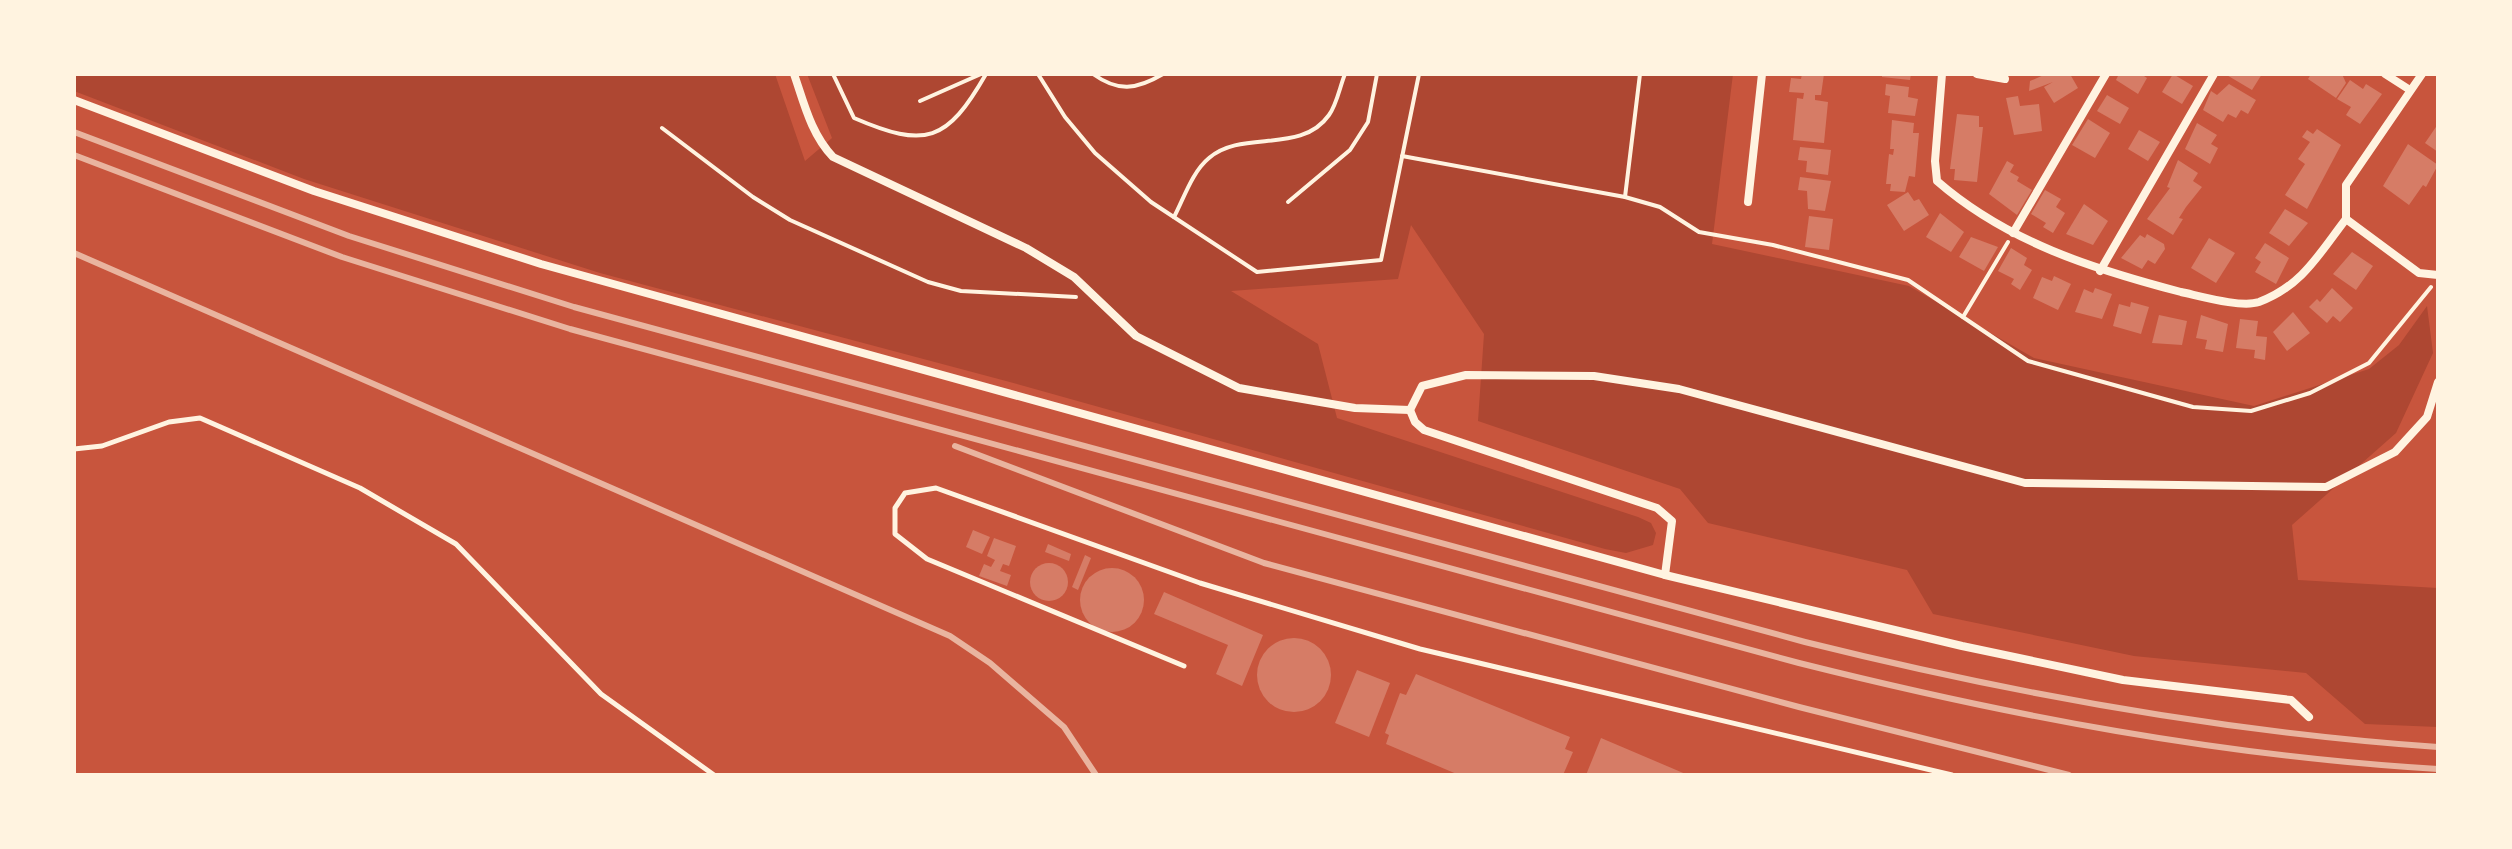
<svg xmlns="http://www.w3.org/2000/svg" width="2512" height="849" font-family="Poppins,sans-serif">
	<rect width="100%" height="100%" fill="#c8553d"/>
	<polygon fill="#ae4732" points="74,74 775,74 805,161 832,138 807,74 1733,74 1712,244 1909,286 2034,358 2254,406 2369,369 2399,345 2427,306 2433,353 2396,433 2292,525 2298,580 2438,588 2438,727 2365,724 2306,673 2134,656 1933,614 1907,570 1708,523 1680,489 1478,421 1484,334 1411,225 1398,279 1231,291 1318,344 1337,418 1638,517 1651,523 1656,533 1653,545 1626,553 1605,549 1006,381 600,273 304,179 74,91"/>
	<g fill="#d67c66">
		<polygon points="1802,74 1824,74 1821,95 1815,95 1815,100 1828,102 1824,143 1793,140 1797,98 1803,99 1804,93 1789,92 1791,78 1801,79"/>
		<polygon points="1882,74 1911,74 1910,80 1882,77"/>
		<polygon points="2046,74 2070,74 2078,88 2054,103 2044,87 2053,82 2029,91 2030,81"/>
		<polygon points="2119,74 2141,74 2147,78 2138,94 2116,80"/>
		<polygon points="2173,74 2193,86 2182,104 2162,92"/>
		<polygon points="2225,74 2262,74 2252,90"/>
		<polygon points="2311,74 2342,74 2346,83 2336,98 2308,79"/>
		<polygon points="2350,80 2363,89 2366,84 2382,94 2360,124 2346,115 2351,107 2337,99"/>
		<polygon points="1886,84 1909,87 1908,97 1918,99 1915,116 1888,113 1890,96 1885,95"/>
		<polygon points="2229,84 2256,100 2248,114 2241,110 2236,118 2228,114 2223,122 2203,110 2211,91 2217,95"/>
		<polygon points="2107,95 2129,108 2120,124 2097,111"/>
		<polygon points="2018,96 2020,106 2039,104 2042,131 2014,135 2006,98"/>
		<polygon points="1957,114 1979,116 1979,127 1983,127 1977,182 1954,180 1955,169 1950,169"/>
		<polygon points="2088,119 2110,133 2095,158 2072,145"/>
		<polygon points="1892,120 1914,123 1913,133 1919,133 1915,177 1909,176 1905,192 1890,191 1891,184 1886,184 1889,154 1893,155 1894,149 1890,149"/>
		<polygon points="2197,123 2217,135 2211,144 2218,148 2210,164 2185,149"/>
		<polygon points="2438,124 2438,152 2425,143"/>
		<polygon points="2317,129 2341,145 2307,209 2285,195 2305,164 2298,159 2310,142 2302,137 2307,130 2313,134"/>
		<polygon points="2139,130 2160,142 2148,161 2128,149"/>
		<polygon points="2408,144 2438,165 2426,187 2423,185 2409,205 2383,186"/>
		<polygon points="1800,147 1831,150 1828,175 1806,172 1807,161 1798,160"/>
		<polygon points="2178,160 2198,173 2193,181 2202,187 2186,207 2179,218 2183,219 2173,235 2147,219 2170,188 2167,187"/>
		<polygon points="2007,161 2014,165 2010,172 2019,177 2017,181 2032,190 2017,215 1989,194"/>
		<polygon points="1800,177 1831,181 1825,211 1808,209 1807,191 1798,190"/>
		<polygon points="2045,190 2061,199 2056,207 2065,213 2053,233 2043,227 2046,223 2031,214"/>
		<polygon points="1908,192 1914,201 1919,199 1929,215 1904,231 1887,205"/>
		<polygon points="2084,204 2108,221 2093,245 2066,234"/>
		<polygon points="2285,209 2308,223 2289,246 2269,233"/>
		<polygon points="1940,213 1964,232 1951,252 1926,237"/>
		<polygon points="1809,216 1833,219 1829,250 1805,247"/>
		<polygon points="2147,234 2164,244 2165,249 2155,264 2148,260 2142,269 2121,258 2140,235 2145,238"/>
		<polygon points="1971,237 1998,247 1984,271 1959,257"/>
		<polygon points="2209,238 2235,253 2216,283 2191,268"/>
		<polygon points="2265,243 2289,258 2276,284 2255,272 2261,262 2255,258"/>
		<polygon points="2011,248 2027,258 2024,265 2032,270 2020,290 2011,284 2014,279 1998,271"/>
		<polygon points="2352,252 2373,266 2356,290 2333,274"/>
		<polygon points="2054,276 2071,284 2058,310 2033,298 2042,277 2052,281"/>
		<polygon points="2095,288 2112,294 2102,319 2075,312 2084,289 2093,293"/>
		<polygon points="2332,288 2353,308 2340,322 2333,316 2327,323 2309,307 2317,299 2320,302"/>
		<polygon points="2131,302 2149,307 2141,334 2113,326 2119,304 2130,307"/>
		<polygon points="2293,312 2310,333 2287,351 2273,332"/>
		<polygon points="2159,315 2187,321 2182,345 2152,343"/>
		<polygon points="2201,315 2228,324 2223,352 2205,349 2207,340 2196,338"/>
		<polygon points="2240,319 2258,321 2256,336 2267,337 2265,360 2254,358 2255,350 2236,348"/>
		<polygon points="973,530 990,537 982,554 966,547"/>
		<polygon points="994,538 1016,546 1009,566 1003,564 1000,571 1011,575 1007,586 979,576 984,564 991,567 995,560 987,556"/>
		<polygon points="1048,544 1071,554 1069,561 1045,552"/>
		<polygon points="1085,555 1091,558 1078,590 1072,587"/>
		<circle cx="1049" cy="582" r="19"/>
		<circle cx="1112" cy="600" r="32"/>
		<polygon points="1164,592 1263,635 1242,686 1216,674 1228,645 1154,614"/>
		<circle cx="1294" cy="675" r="37"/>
		<polygon points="1357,670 1390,683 1369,737 1335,723"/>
		<polygon points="1416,674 1570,737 1565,749 1573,752 1563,775 1459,775 1386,744 1389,735 1385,733 1400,693 1406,695"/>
		<polygon points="1601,738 1688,775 1586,775"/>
	</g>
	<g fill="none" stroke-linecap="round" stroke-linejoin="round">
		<g stroke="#fff3e0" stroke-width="4">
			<path d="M833 74 854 118C926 149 947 142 986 74"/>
			<polyline points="1038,74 1065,117 1095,153 1151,202 1257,272 1381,260 1419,74"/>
			<path d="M1093 74C1118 92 1136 90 1163 74"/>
			<polyline points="920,101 981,74"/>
			<polyline points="662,128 753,197 790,220 928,282 961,291 1076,297"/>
			<polyline points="1402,156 1625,197 1660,207 1699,232 1773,245 1908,280 2028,361 2193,407 2251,411 2310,393 2369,363 2431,287"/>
			<polyline points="1625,197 1640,74"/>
			<polyline points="1288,202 1350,150 1368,122 1377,74"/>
			<path d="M1174 217C1184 198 1192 172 1209 158 1242 129 1301 155 1329 115 1337 104 1340 86 1345 74"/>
			<polyline points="1963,317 2008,242"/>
		</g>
		<g stroke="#fff3e0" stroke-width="5">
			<polyline points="74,449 102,446 169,422 200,418 360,488 456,544 601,694 714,775"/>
			<polyline points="1184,666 927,559 895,534 895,508 905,493 936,488 1200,583 1420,649 1952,775"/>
		</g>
		<g stroke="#fff3e0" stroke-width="8">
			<path d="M794 74C804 103 811 134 833 157L1026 248 1074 277 1136 336 1239 388 1355 408 1410 410"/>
			<path d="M1942 74 1935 161 1937 181C2007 242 2093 269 2181 292 2200 296 2241 308 2259 302 2302 286 2319 254 2346 219"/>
			<polyline points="1977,74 2005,79"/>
			<polyline points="2385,74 2410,90"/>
			<polyline points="2422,74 2346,185 2346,219 2419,273 2438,275"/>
			<polyline points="74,100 314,191 541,264 1665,575 1962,646 2123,680 2291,700 2309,717"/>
			<polyline points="1748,202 1762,74"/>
			<polyline points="2013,233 2106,74"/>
			<polyline points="2100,271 2214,74"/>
			<polyline points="1410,410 1422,386 1466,375 1594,376 1679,389 2025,483 2326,487 2395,452 2427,417 2438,382"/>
			<polyline points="1410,410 1415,422 1424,430 1657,508 1672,521 1665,575"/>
		</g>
		<g stroke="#e9b49f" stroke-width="6">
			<path d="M74 132 349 236 574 307 1805 642C2014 694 2223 732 2438 747"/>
			<path d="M74 155 342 257 570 329 1799 663C2010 716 2221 756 2438 769"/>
			<polyline points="74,253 950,636 990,663 1064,727 1096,775"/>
			<polyline points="955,446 1264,563 1799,707 2069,775"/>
		</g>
	</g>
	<rect width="2512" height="849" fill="none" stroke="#fff3e0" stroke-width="152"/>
</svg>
